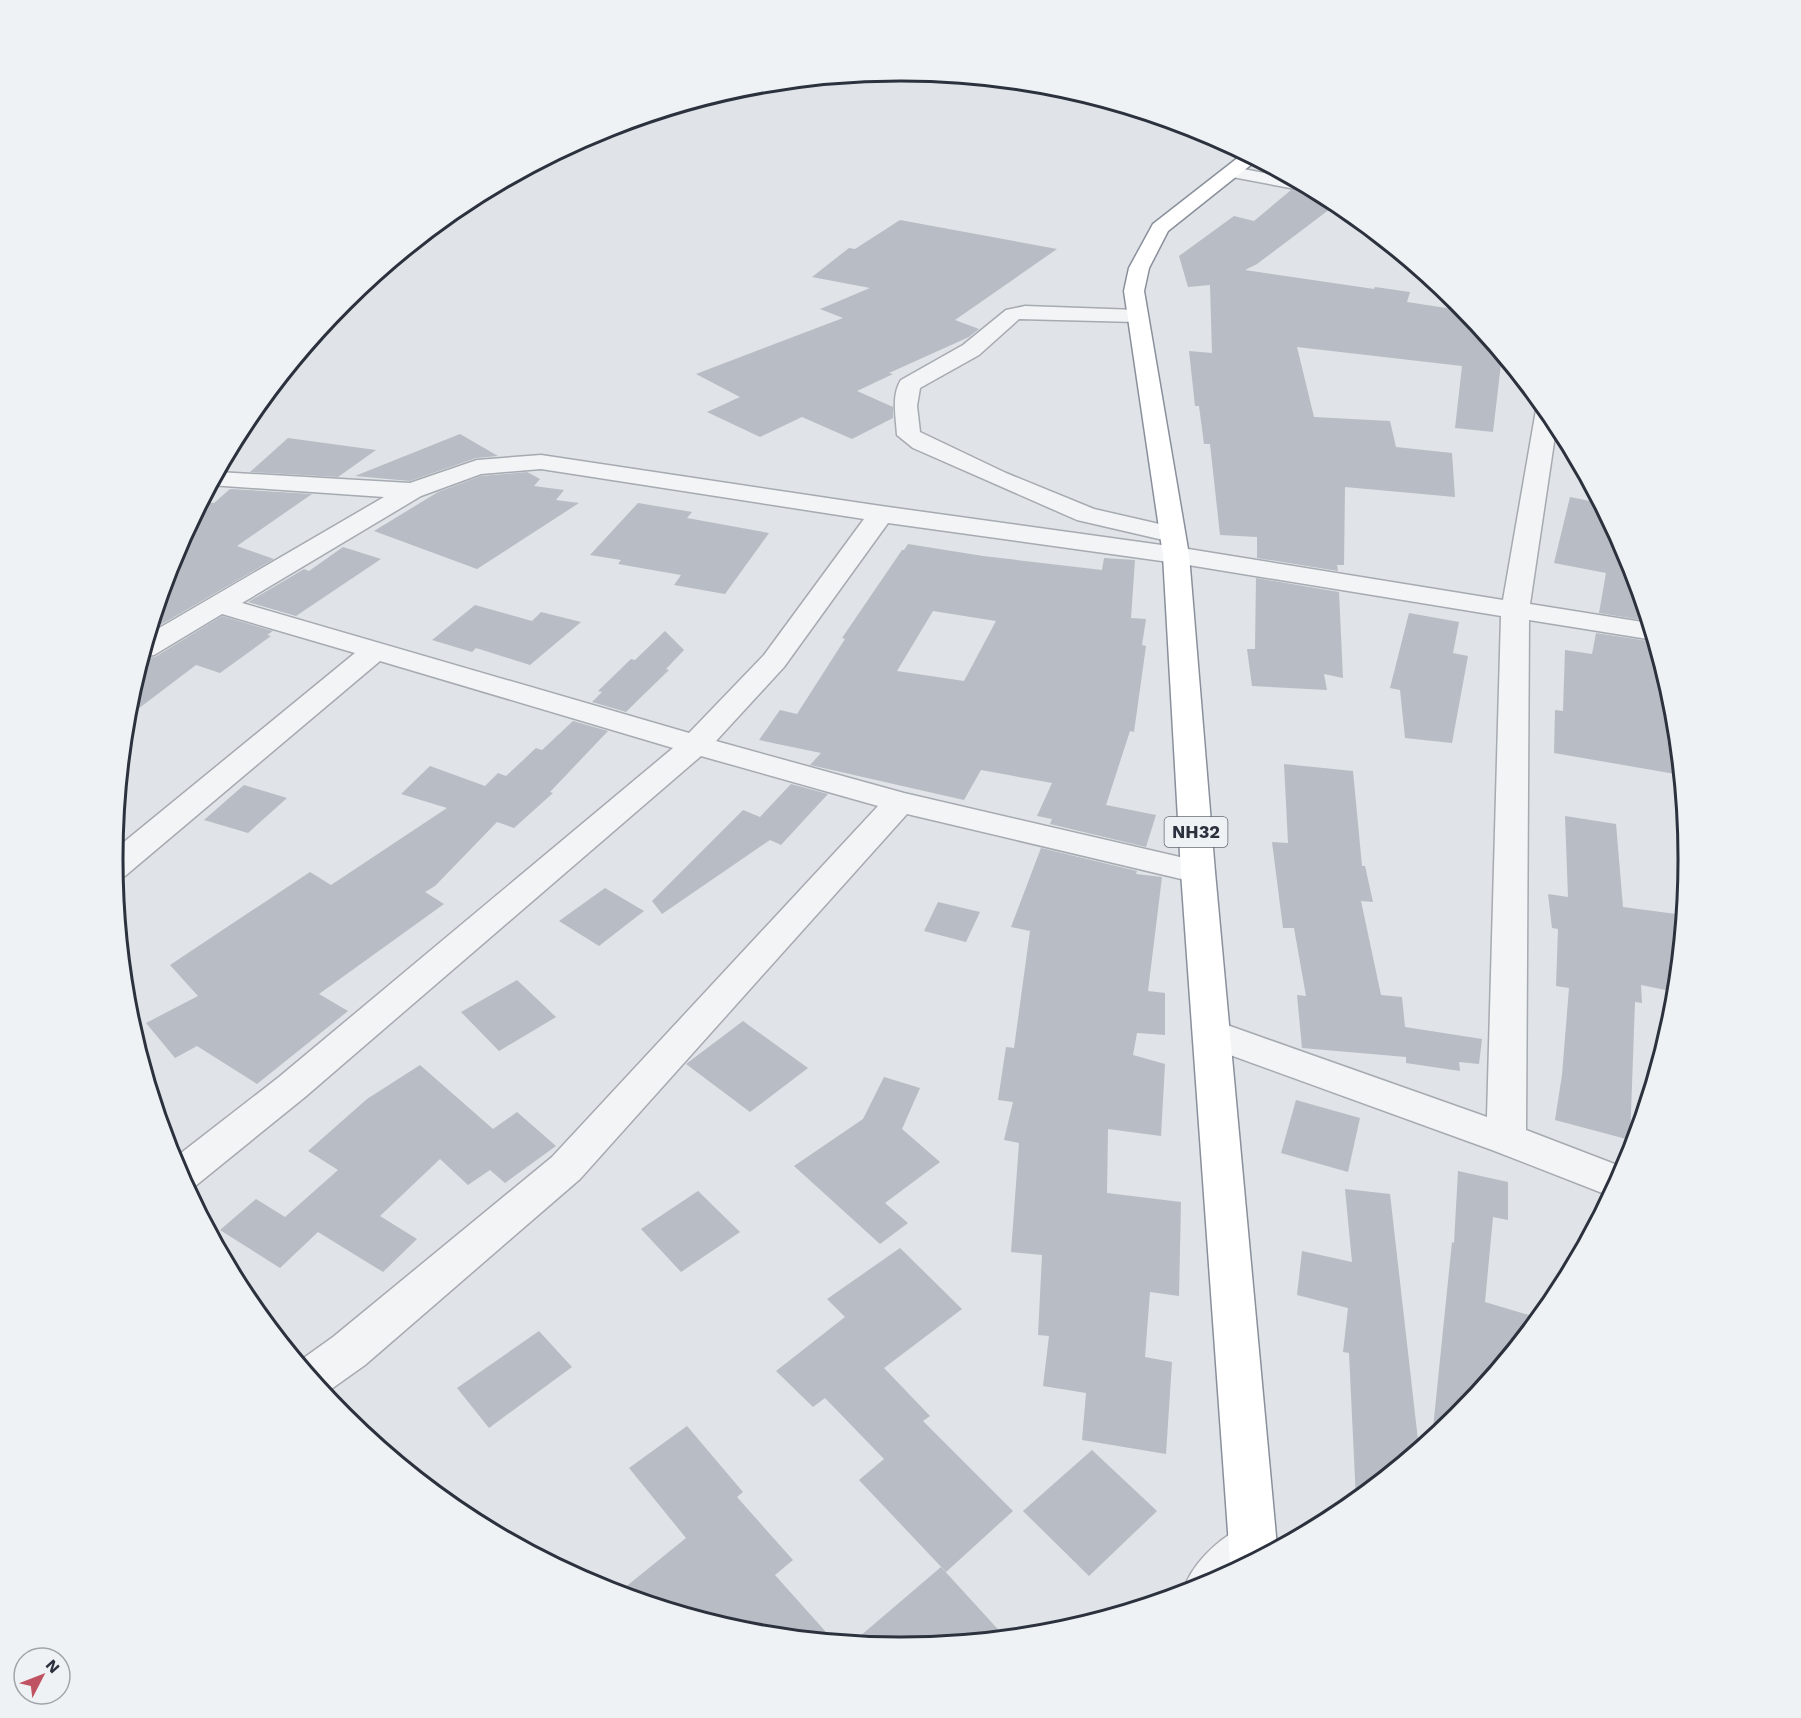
<svg xmlns="http://www.w3.org/2000/svg" width="1801" height="1718" font-family="'Work Sans',sans-serif">
	<rect width="100%" height="100%" fill="#e0e3e7"/>
	<g fill="#b8bcc4" fill-rule="evenodd">
		<polygon points="1291,190 1306,193 1314,191 1338,203 1257,264 1245,270 1374,289 1375,287 1410,292 1407,302 1466,311 1502,355 1493,432 1455,428 1462,366 1297,347 1314,417 1390,421 1396,447 1452,453 1455,497 1345,487 1344,565 1337,565 1338,571 1257,558 1257,537 1220,535 1210,444 1204,444 1199,406 1195,406 1189,351 1212,353 1210,285 1188,287 1179,256 1234,216 1254,221"/>
		<polygon points="900,220 1057,249 955,320 979,329 969,337 889,373 893,374 857,391 893,407 893,418 852,439 802,417 760,437 707,412 740,397 696,374 843,318 820,309 870,288 812,277 849,248 855,249"/>
		<polygon points="460,434 498,456 476,458 410,481 355,476"/>
		<polygon points="288,438 376,450 338,477 250,472"/>
		<polygon points="527,472 540,479 534,486 564,490 556,500 579,503 477,569 374,531 438,492 481,476"/>
		<polygon points="230,489 312,494 237,546 274,559 150,631 172,557 202,501 214,503"/>
		<polygon points="1570,497 1600,503 1629,558 1648,621 1599,613 1606,573 1554,563"/>
		<polygon points="638,503 692,512 687,518 769,533 725,594 674,585 681,575 618,564 621,560 590,555"/>
		<path d="M908 544 983 556 1102 570 1104 558 1135 560 1131 618 1146 619 1142 645 1146 646 1134 732 1130 731 1106 805 1156 815 1146 847 1050 824 1052 819 1037 816 1052 783 981 770 964 800 810 765 821 753 759 740 780 710 797 714 845 639 842 638 902 550H904ZM933 611 996 621 964 681 897 671Z"/>
		<polygon points="343,547 381,559 296,616 248,602 304,569 309,571"/>
		<polygon points="1256,578 1339,592 1343,678 1324,674 1327,690 1252,686 1247,649 1255,649"/>
		<polygon points="475,605 532,621 541,612 581,622 530,665 476,648 472,652 432,640"/>
		<polygon points="1409,613 1459,622 1453,653 1468,656 1452,743 1405,738 1400,690 1390,688"/>
		<polygon points="222,616 273,631 267,635 271,636 220,673 196,665 126,718 127,705 141,659 155,657"/>
		<polygon points="665,631 684,650 666,669 669,670 636,702 626,712 592,702 602,692 598,691 631,659 635,660"/>
		<polygon points="1596,633 1655,642 1674,706 1681,775 1554,753 1555,710 1563,711 1565,650 1592,654"/>
		<polygon points="573,721 608,731 550,792 553,793 514,828 497,822 435,886 425,892 444,904 319,994 348,1011 257,1084 197,1046 175,1058 146,1023 198,996 170,965 310,872 331,885 447,808 401,794 430,766 485,786 498,773 506,776 536,748 542,750"/>
		<polygon points="1284,764 1353,771 1362,866 1365,866 1373,902 1361,901 1381,995 1402,997 1405,1027 1482,1039 1479,1064 1459,1062 1460,1071 1406,1063 1406,1057 1302,1048 1297,995 1306,996 1294,928 1283,928 1272,842 1288,843"/>
		<polygon points="791,784 828,794 781,845 770,840 662,914 652,901 743,810 760,817"/>
		<polygon points="244,785 287,798 248,833 204,820"/>
		<polygon points="1565,816 1616,824 1623,907 1676,914 1681,938 1676,992 1641,985 1642,1003 1635,1002 1630,1140 1555,1120 1562,1075 1569,988 1556,986 1558,929 1552,928 1548,894 1568,897"/>
		<polygon points="1041,848 1137,871 1136,874 1162,877 1148,991 1165,993 1165,1035 1137,1033 1133,1055 1165,1064 1161,1136 1108,1129 1107,1193 1181,1202 1179,1296 1150,1292 1145,1357 1172,1362 1166,1454 1082,1440 1086,1393 1043,1386 1049,1336 1038,1335 1042,1255 1011,1252 1019,1143 1004,1140 1013,1102 998,1100 1006,1047 1014,1048 1030,931 1011,927"/>
		<polygon points="605,888 644,911 599,946 559,921"/>
		<polygon points="938,902 980,912 966,942 924,931"/>
		<polygon points="517,980 556,1017 499,1051 461,1012"/>
		<polygon points="743,1021 808,1068 750,1112 686,1064"/>
		<polygon points="420,1065 493,1129 517,1112 556,1146 505,1183 490,1170 468,1185 440,1159 380,1216 417,1239 383,1272 318,1232 280,1268 220,1230 256,1199 285,1217 338,1170 308,1151 367,1099"/>
		<polygon points="884,1077 920,1088 902,1129 940,1162 885,1203 908,1223 880,1244 794,1166 863,1119"/>
		<polygon points="1296,1100 1360,1118 1348,1172 1281,1153"/>
		<polygon points="1458,1171 1508,1182 1508,1220 1493,1217 1485,1302 1539,1318 1458,1417 1432,1438 1452,1242 1454,1243"/>
		<polygon points="1345,1189 1390,1194 1419,1449 1356,1500 1349,1353 1343,1352 1348,1308 1297,1295 1302,1251 1352,1262"/>
		<polygon points="698,1191 740,1232 681,1272 641,1229"/>
		<polygon points="900,1248 962,1309 884,1368 930,1416 923,1421 1013,1511 946,1572 859,1480 884,1459 825,1398 813,1407 776,1371 845,1317 827,1299"/>
		<polygon points="539,1331 572,1367 489,1428 457,1388"/>
		<polygon points="687,1426 743,1492 737,1497 793,1560 775,1575 834,1641 746,1632 618,1593 686,1538 629,1468"/>
		<polygon points="1092,1450 1157,1511 1089,1576 1023,1511"/>
		<polygon points="941,1567 1005,1637 901,1647 852,1643"/>
	</g>
	<g fill="none" stroke-linecap="round" stroke-linejoin="round">
		<defs>
			<g id="minor">
				<polygon points="1233,167 1290,178 1313,189 1306,191 1227,176 1224,172 1227,168"/>
				<path d="M1025 306 1137 310 1144 312 1147 316 1144 320 1137 322 1019 319 979 355 920 388 917 406 920 432 1006 473 1094 509 1181 529 1185 534 1181 539 1172 542 1077 520 913 448 897 435C896 418 891 395 901 380L963 345 1006 310Z"/>
				<path d="M1542 404 1557 422 1530 604 1649 623 1654 640 1529 620 1526 1130 1625 1168 1610 1196 1492 1150 1200 1044 1195 1034 1200 1024 1213 1020 1487 1117 1501 616 1176 563 888 523 784 667 716 741 904 793 1210 864 1215 872 1210 880 1198 883 907 814 580 1179 365 1365 327 1392 324 1393 298 1362 333 1337 552 1157 878 806 701 756 305 1097 194 1187 187 1190 172 1160 279 1077 673 748 380 661 125 876 114 879 113 851 355 653 222 614 154 655 142 657 149 634 384 497 210 485 218 472 410 483 477 460 541 455 881 506 1176 547 1503 600 1536 410ZM541 469 864 519 764 655 689 733 242 603 421 496 481 474Z"/>
				<path d="M1253 1522 1270 1529 1277 1545 1276 1548 1202 1588 1190 1591 1186 1583C1198 1556 1226 1533 1253 1522Z"/>
			</g>
			<polygon id="highway" points="1244,153 1257,160 1168,231 1149,268 1144,291 1189,555 1215,872 1277,1547 1234,1570 1230,1560 1181,872 1163,555 1124,291 1129,268 1153,224"/>
		</defs>
		<use href="#minor" stroke="#a6aab1" stroke-width="3"/>
		<use href="#highway" stroke="#89909c" stroke-width="3"/>
		<use href="#minor" fill="#f2f4f6" fill-rule="evenodd"/>
		<use href="#highway" fill="#fff" fill-rule="evenodd"/>
	</g>
	<g text-anchor="middle" stroke-width="4.5" stroke-linejoin="round" paint-order="stroke">
		<rect fill="#eff2f5" stroke="#666b74" stroke-width="1.5" x="1164.5" y="817" width="63" height="30" rx="4.5"/>
		<g font-size="18" font-weight="bold" fill="#2b313d">
			<text x="1196" y="838">NH32</text>
		</g>
	</g>
	<path d="M0 0H1801V1718H0ZM900 81H901A777 777 0 0 1 1678 858V860A777 777 0 0 1 901 1637H900A777 777 0 0 1 123 860V858A777 777 0 0 1 900 81Z" fill="#eff2f5" fill-rule="evenodd"/>
	<path fill="none" stroke="#2b313d" stroke-width="3" d="M900 81H901A777 777 0 0 1 1678 858V860A777 777 0 0 1 901 1637H900A777 777 0 0 1 123 860V858A777 777 0 0 1 900 81Z"/>
	<g transform="translate(42 1676) rotate(48)"><circle r="28" fill="#eff2f5" stroke="#a1a5ab" stroke-width="1.5"/>
	<path d="M0-4.5L10 22L0 15L-10 22Z" fill="#bf5361"/>
	<text y="-9" font-size="16" font-weight="bold" text-anchor="middle" fill="#2b313d">N</text>
	</g>
</svg>
